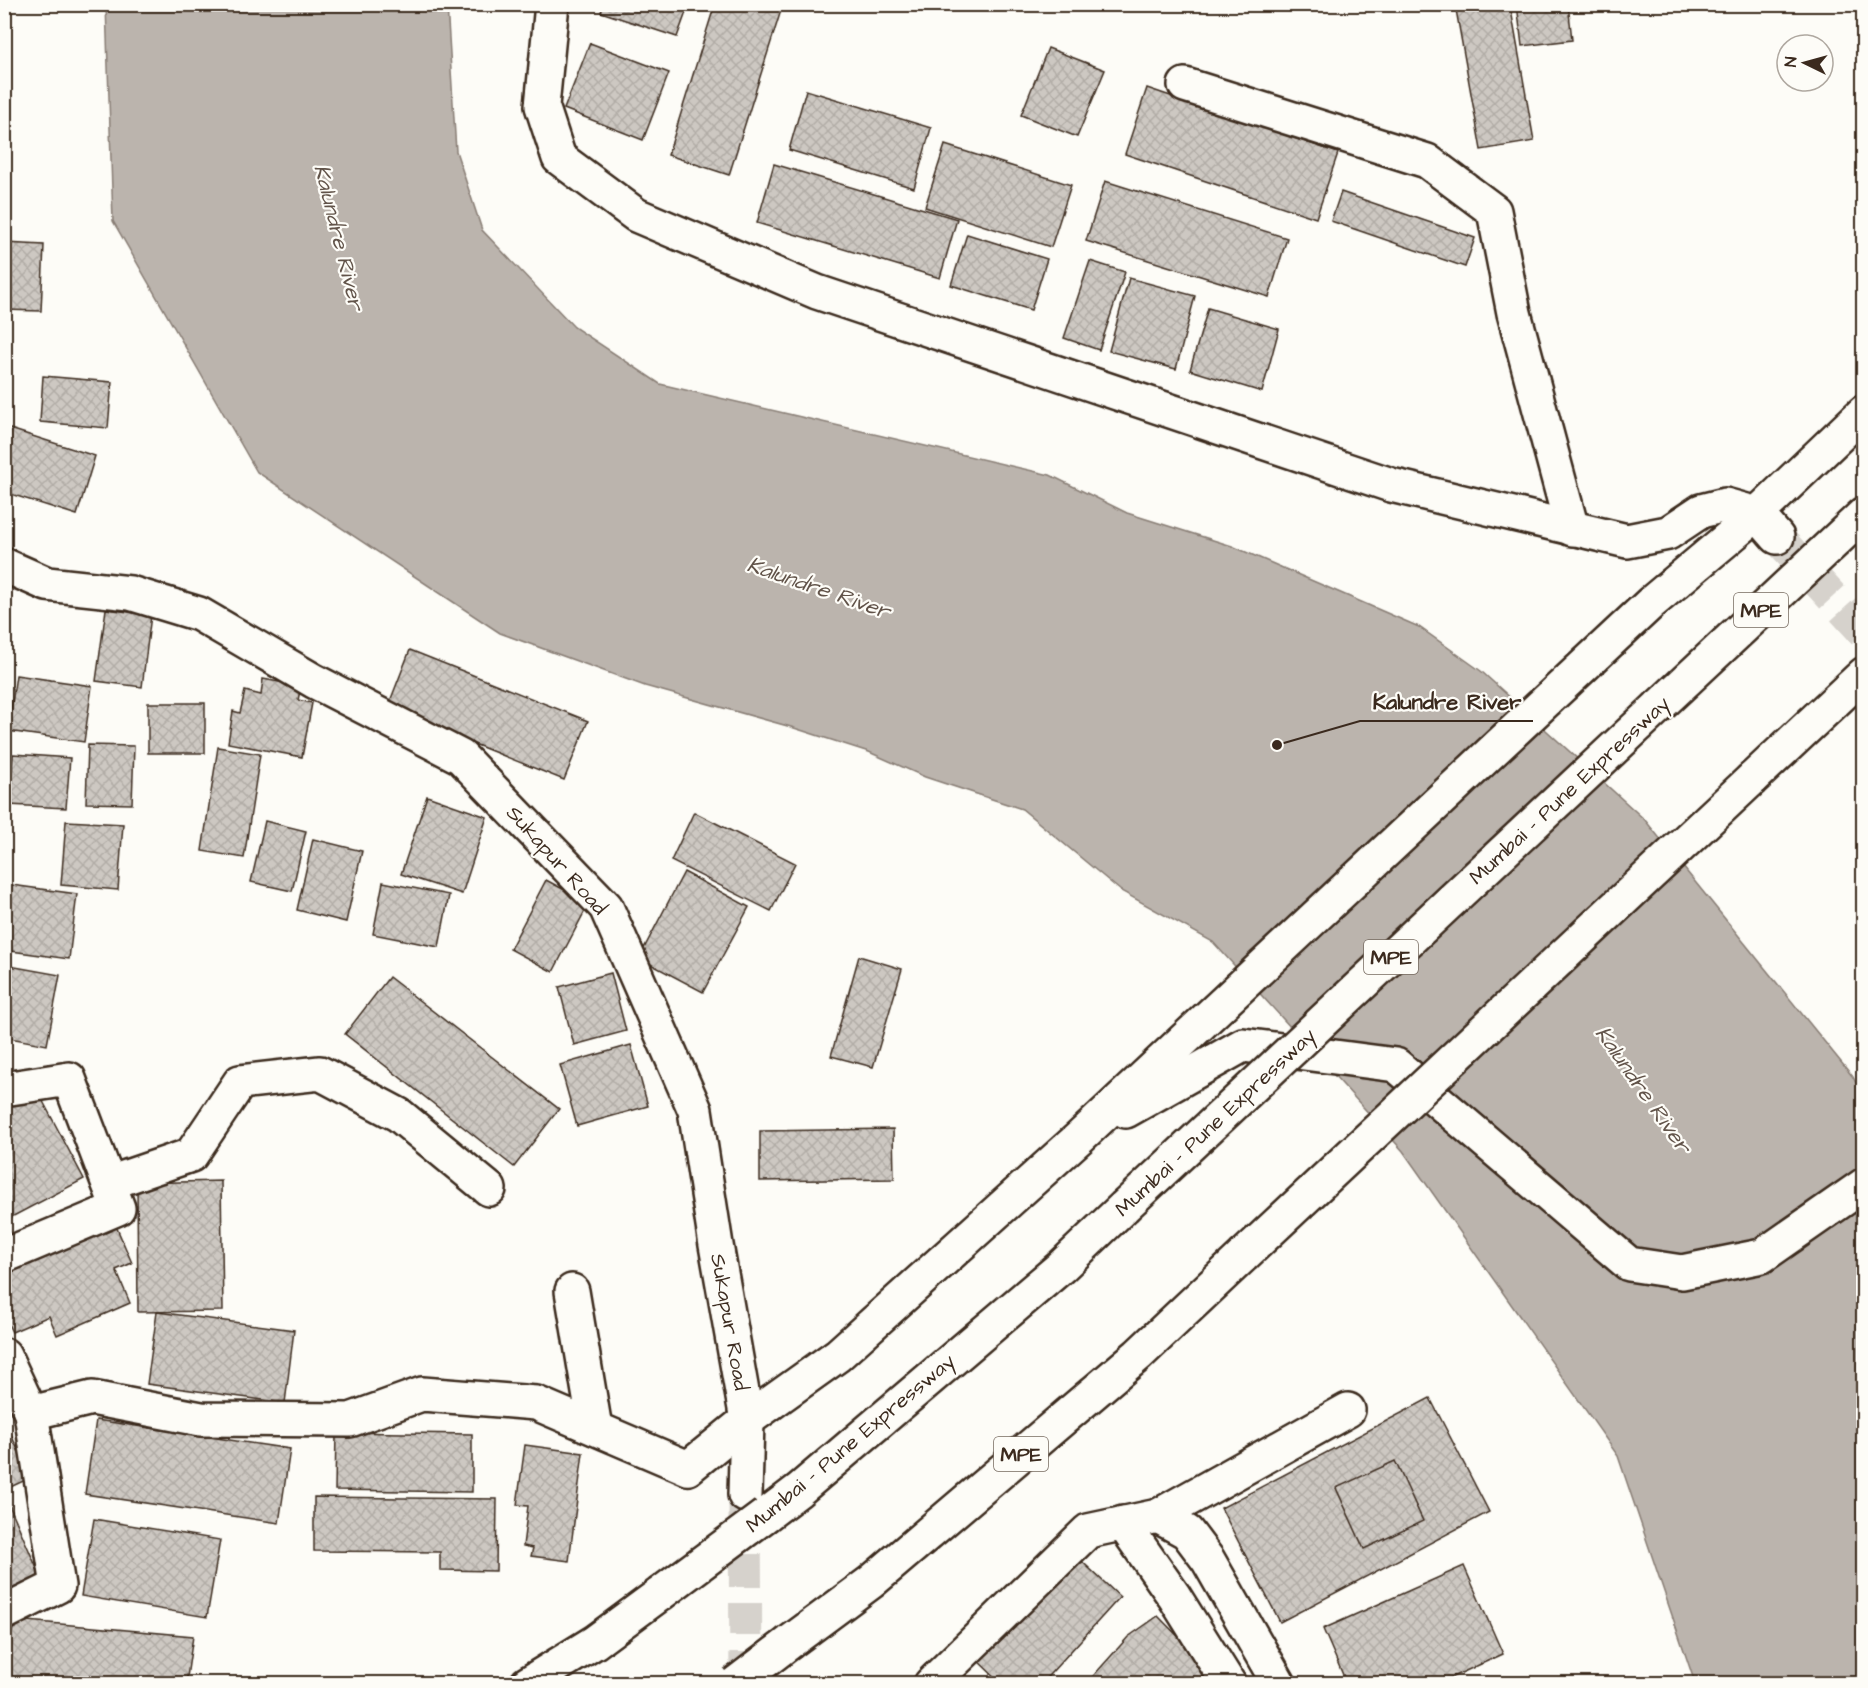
<svg xmlns="http://www.w3.org/2000/svg" width="1868" height="1688" font-family="'Architects Daughter',sans-serif">
	<defs>
		<pattern id="building-cross-hatch" width="8" height="8" patternUnits="userSpaceOnUse" patternTransform="scale(1.5)"><rect width="8" height="8" fill="#cdc8c2"/><path d="M0 0l8 8M0 8l8-8" fill="none" stroke="#b1aca6"/></pattern>
	</defs>
	<rect width="100%" height="100%" fill="#fdfcf7"/>
	<filter id="ink" filterUnits="userSpaceOnUse"><feTurbulence type="fractalNoise" baseFrequency=".0167" numOctaves="2"/><feDisplacementMap in="SourceGraphic" scale="12" xChannelSelector="R" yChannelSelector="G"/><feConvolveMatrix kernelMatrix="1 2 1 2 8 2 1 2 1" color-interpolation-filters="sRGB"/></filter>
	<g filter="url(#ink)">
		<polygon fill="#bbb4ad" stroke="#887d74" stroke-width="1.5" points="106,5 447,5 456,151 482,230 574,327 660,384 1050,475 1127,513 1232,546 1419,627 1481,671 1645,820 1853,1077 1863,1097 1863,1683 1695,1683 1618,1456 1403,1151 1213,942 1121,891 1022,809 925,777 869,752 791,727 645,686 500,633 257,472 113,221"/>
		<g fill="url(#building-cross-hatch)" stroke="#3b2a1e" stroke-width="1.5">
			<polygon points="604,4 689,4 677,37 601,12"/>
			<polygon points="715,4 783,4 729,175 668,155"/>
			<polygon points="1455,4 1510,4 1534,141 1481,150"/>
			<polygon points="1517,4 1568,4 1572,40 1522,46"/>
			<polygon points="590,43 669,73 643,140 564,109"/>
			<polygon points="1048,48 1105,70 1077,137 1021,115"/>
			<polygon points="1147,88 1338,153 1316,218 1125,154"/>
			<polygon points="806,90 931,128 914,188 789,150"/>
			<polygon points="945,145 1071,185 1051,247 925,207"/>
			<polygon points="774,164 957,219 940,278 757,223"/>
			<polygon points="1105,181 1287,238 1269,297 1086,241"/>
			<polygon points="1341,192 1475,238 1465,267 1331,221"/>
			<polygon points="967,234 1047,259 1031,310 951,285"/>
			<polygon points="4,243 44,245 41,311 4,310"/>
			<polygon points="1090,261 1125,272 1099,350 1064,338"/>
			<polygon points="1129,278 1195,296 1176,369 1109,351"/>
			<polygon points="1208,308 1279,329 1262,392 1190,370"/>
			<polygon points="43,376 112,382 108,428 40,422"/>
			<polygon points="4,427 95,456 77,515 4,492"/>
			<polygon points="106,609 151,615 142,687 96,681"/>
			<polygon points="410,650 588,721 564,780 387,709"/>
			<polygon points="16,675 92,686 84,742 8,731"/>
			<polygon points="263,679 301,686 298,700 312,703 302,757 228,743 233,711 240,713 245,691 261,695"/>
			<rect x="148" y="703" width="57" height="50"/>
			<polygon points="88,745 134,746 132,804 86,803"/>
			<polygon points="218,747 260,754 244,858 202,851"/>
			<polygon points="13,754 70,758 66,808 9,805"/>
			<polygon points="427,796 487,817 462,894 401,874"/>
			<polygon points="694,812 795,863 771,911 671,861"/>
			<polygon points="66,821 123,824 118,890 61,885"/>
			<polygon points="265,821 306,831 292,891 251,882"/>
			<polygon points="313,839 362,851 346,922 297,910"/>
			<polygon points="684,872 749,907 703,992 639,958"/>
			<polygon points="546,880 589,903 553,972 510,949"/>
			<polygon points="383,882 449,895 439,947 373,934"/>
			<polygon points="4,884 77,894 69,959 4,950"/>
			<polygon points="859,956 902,969 873,1067 831,1056"/>
			<polygon points="4,965 60,975 47,1045 4,1037"/>
			<polygon points="611,973 626,1031 574,1045 559,987"/>
			<polygon points="389,977 559,1109 514,1167 345,1034"/>
			<polygon points="631,1045 648,1106 577,1126 560,1065"/>
			<polygon points="37,1090 84,1179 4,1221 4,1107"/>
			<polygon points="893,1129 894,1179 760,1181 760,1131"/>
			<polygon points="221,1181 223,1311 138,1312 137,1183"/>
			<polygon points="113,1219 132,1263 116,1270 130,1303 57,1335 49,1316 12,1332 4,1316 4,1266"/>
			<polygon points="157,1312 294,1330 285,1403 147,1384"/>
			<polygon points="1430,1398 1489,1512 1280,1622 1221,1508"/>
			<polygon points="4,1418 30,1478 4,1490"/>
			<polygon points="96,1420 290,1449 279,1523 85,1494"/>
			<polygon points="336,1432 472,1434 472,1492 335,1490"/>
			<polygon points="525,1445 583,1453 569,1561 531,1556 533,1548 523,1546 528,1506 517,1505"/>
			<polygon points="1395,1461 1423,1521 1364,1549 1336,1488"/>
			<polygon points="4,1493 45,1587 4,1605"/>
			<polygon points="314,1497 497,1499 496,1571 440,1570 440,1552 314,1551"/>
			<polygon points="94,1519 220,1540 207,1617 81,1596"/>
			<polygon points="1073,1553 1120,1597 1041,1684 1002,1684 976,1659"/>
			<polygon points="1464,1566 1503,1654 1437,1684 1347,1684 1323,1629"/>
			<polygon points="1158,1616 1209,1668 1216,1684 1086,1684 1128,1637"/>
			<polygon points="16,1620 193,1636 186,1684 4,1684 4,1651"/>
		</g>
		<g fill="none" stroke-linecap="round" stroke-linejoin="round">
			<g stroke="#d6d2cc" stroke-width="33" stroke-dasharray="33 16" stroke-linecap="butt">
				<polyline points="1777,537 1864,632"/>
				<polyline points="745,1505 746,1684"/>
			</g>
			<defs>
				<g id="minor">
					<polyline points="552,4 542,106 559,158 636,215 817,292 1391,485 1627,541 1668,533 1701,511 1725,505 1757,514 1777,537"/>
					<polyline points="1185,85 1427,161 1494,211 1514,313 1572,529"/>
					<polyline points="4,565 47,584 130,593 199,614 314,681 461,757 606,907 695,1110 716,1245 747,1420 745,1495"/>
					<polyline points="4,1089 69,1079 118,1208 4,1256"/>
					<polyline points="1126,1111 1243,1045 1396,1065 1629,1264 1682,1272 1762,1256 1864,1185"/>
					<polyline points="109,1183 191,1155 240,1082 320,1073 399,1115 489,1189"/>
					<polyline points="572,1291 595,1428"/>
					<polyline points="4,1355 31,1413 58,1586 4,1613"/>
					<polyline points="31,1413 92,1398 201,1419 350,1420 422,1394 536,1403 688,1468 747,1420 838,1355 1080,1137 1652,602 1757,514 1864,412"/>
					<polyline points="1158,1516 1348,1410"/>
					<polyline points="1123,1523 1174,1596 1229,1684"/>
					<polyline points="931,1684 1088,1531 1158,1516 1187,1532 1208,1560 1279,1684"/>
				</g>
				<g id="highway">
					<polyline points="1658,707 1864,514"/>
					<polyline points="1752,779 1864,674"/>
					<polyline points="766,1515 799,1490 1061,1267 1124,1207"/>
					<polyline points="790,1642 871,1582 1138,1355 1243,1256"/>
					<polyline points="527,1684 595,1642 660,1594"/>
				</g>
			</defs>
			<use href="#minor" stroke="#3b2a1e" stroke-width="38"/>
			<use href="#highway" stroke="#3b2a1e" stroke-width="38"/>
			<use href="#minor" stroke="#fdfcf7" stroke-width="33"/>
			<use href="#highway" stroke="#fdfcf7" stroke-width="33"/>
			<defs>
				<g id="highway-bridge">
					<polyline points="1124,1207 1658,707"/>
					<polyline points="1243,1256 1752,779"/>
					<polyline points="660,1594 766,1515"/>
					<polyline points="735,1684 790,1642"/>
				</g>
			</defs>
			<use href="#highway-bridge" stroke="#3b2a1e" stroke-width="38" stroke-linecap="butt"/>
			<use href="#highway-bridge" stroke="#fdfcf7" stroke-width="33"/>
		</g>
	</g>
	<g text-anchor="middle" stroke-width="4.5" stroke-linejoin="round" paint-order="stroke">
		<g fill="#fdfcf7" stroke="#75695f" stroke-width="1.5">
			<rect x="1734" y="593" width="54" height="34" rx="4.5"/>
			<rect x="1364" y="940" width="54" height="34" rx="4.5"/>
			<rect x="994" y="1437" width="54" height="34" rx="4.5"/>
		</g>
		<g font-size="20" font-weight="bold" fill="#3b2a1e">
			<text x="1761" y="617">MPE</text>
			<text x="1391" y="964">MPE</text>
			<text x="1021" y="1461">MPE</text>
		</g>
		<g font-size="21" fill="#3b2a1e" stroke="#fdfcf7">
			<text transform="translate(1569 790) rotate(-43)" y="7">Mumbai - Pune Expressway</text>
			<text transform="translate(557 860) rotate(48)" y="7">Sukapur Road</text>
			<text transform="translate(1215 1122) rotate(-43)" y="7">Mumbai - Pune Expressway</text>
			<text transform="translate(730 1322) rotate(80)" y="7">Sukapur Road</text>
			<text transform="translate(850 1443) rotate(-40)" y="7">Mumbai - Pune Expressway</text>
		</g>
		<g font-size="22" font-style="italic" fill="#615349" stroke="#fdfcf7">
			<text transform="translate(340 237) rotate(76)" y="8">Kalundre River</text>
			<text transform="translate(819 587) rotate(19)" y="8">Kalundre River</text>
			<text transform="translate(1644 1089) rotate(55)" y="8">Kalundre River</text>
		</g>
	</g>
	<path fill="none" stroke="#3b2a1e" stroke-width="2" d="M1277 745L1360 721H1533"/>
	<circle fill="#3b2a1e" stroke="#fdfcf7" stroke-width="2" cx="1277" cy="745" r="6"/>
	<g font-size="22" text-anchor="middle" font-weight="bold" fill="#3b2a1e" stroke="#fdfcf7" stroke-width="4.5" stroke-linejoin="round" paint-order="stroke">
		<text x="1447" y="709">Kalundre River</text>
	</g>
	<rect width="1868" height="1688" fill="none" stroke="#fdfcf7" stroke-width="24"/>
	<rect x="12" y="12" width="1844" height="1664" fill="none" stroke="#3b2a1e" stroke-width="2" filter="url(#ink)"/>
	<g transform="translate(1805 63) rotate(275)"><circle r="28" fill="#fdfcf7" stroke="#afa8a0" stroke-width="1.5"/>
	<path d="M0-4.5L10 22L0 15L-10 22Z" fill="#3b2a1e"/>
	<text y="-9" font-size="16" font-weight="bold" text-anchor="middle" fill="#3b2a1e">N</text>
	</g>
</svg>
